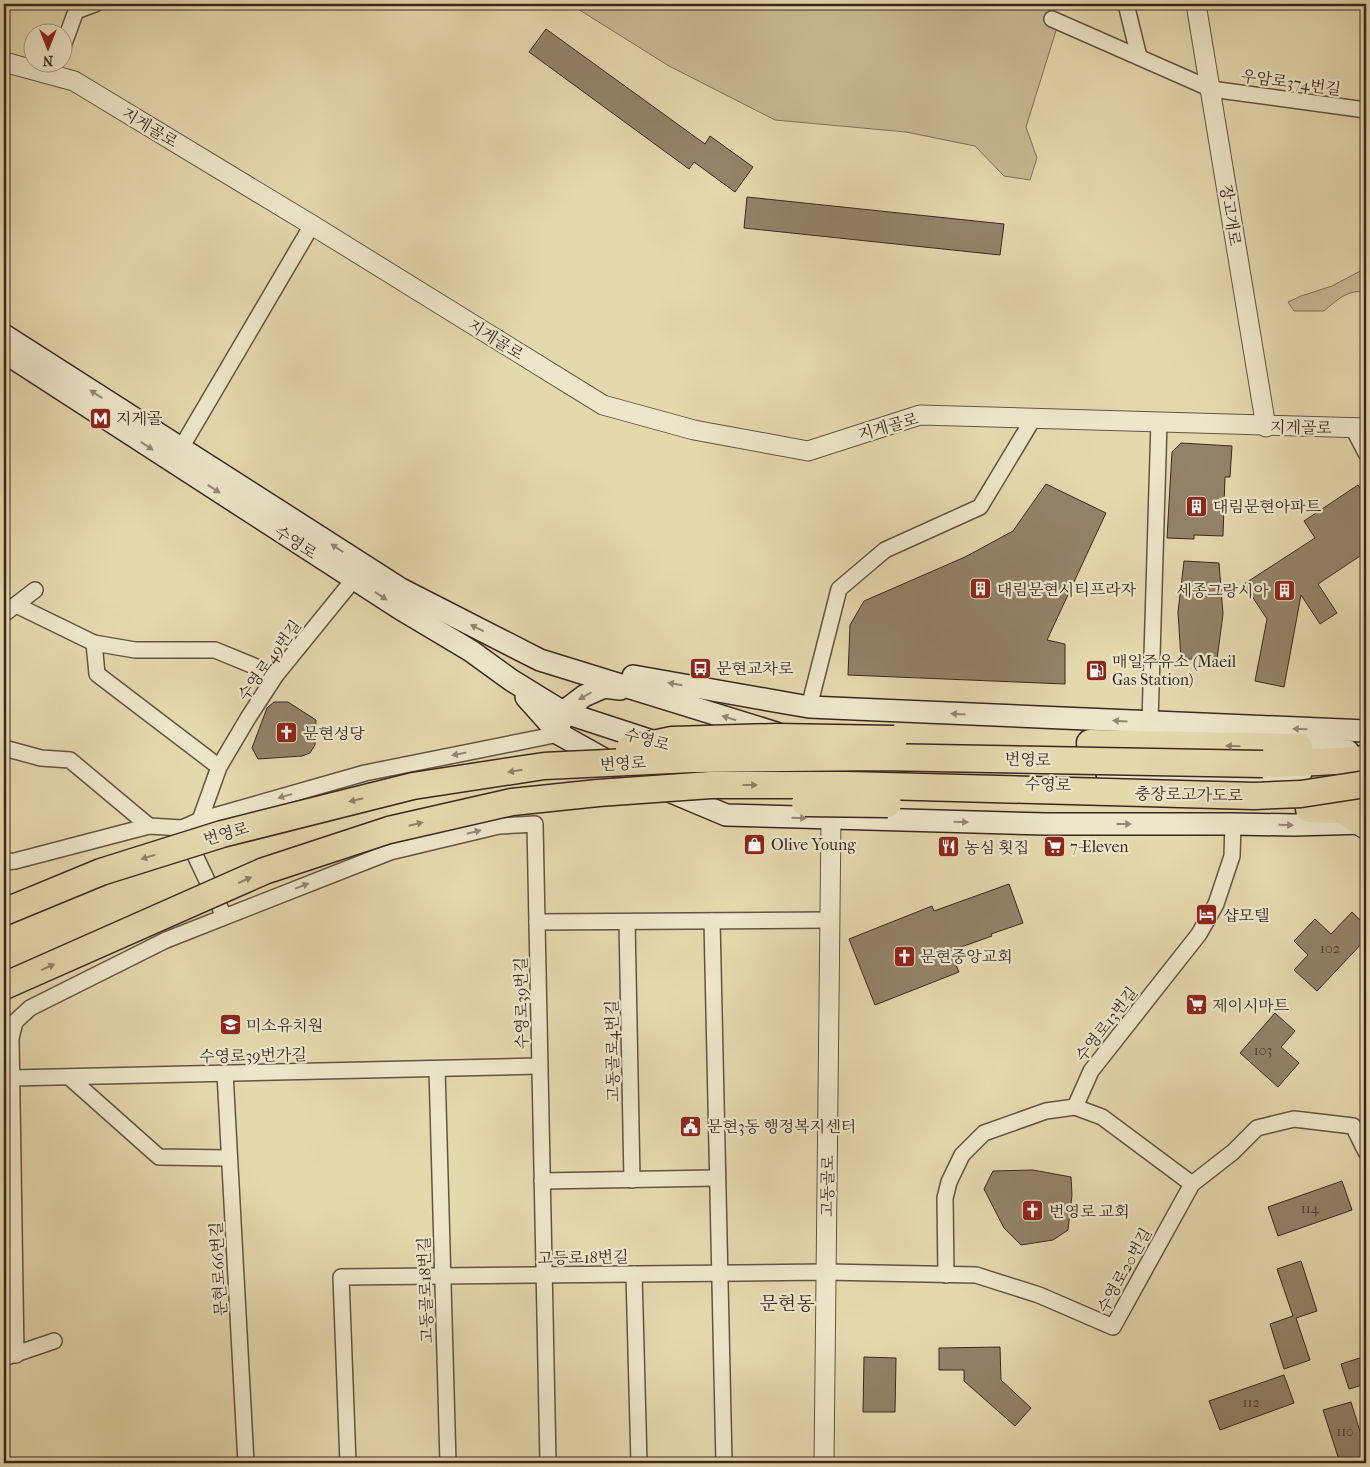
<svg xmlns="http://www.w3.org/2000/svg" width="1370" height="1467" font-family="'IM FELL French Canon','Noto Serif KR',serif">
	<rect width="100%" height="100%" fill="#e4d8ad"/>
	<filter id="stains"><feTurbulence type="fractalNoise" baseFrequency=".004" numOctaves="4"/><feColorMatrix values="0 0 0 0 .2 0 0 0 0 .09 0 0 0 0 .02 0 0 0 .5 -.17"/></filter>
	<radialGradient id="worn" r=".72"><stop offset=".6" stop-color="#630" stop-opacity="0"/><stop offset="1" stop-color="#630" stop-opacity=".3"/></radialGradient>
	<g fill="#c7ba95" stroke="#80705a">
		<polygon points="570,4 1051,4 1059,21 1026,127 1037,158 1030,180 1004,176 975,146 906,132 775,120 669,66"/>
		<path d="M1366 268V292C1348 289 1337 300 1324 311H1294L1288 302 1301 296 1332 286Z"/>
	</g>
	<g fill="#928369" stroke="#3a2720">
		<polygon points="546,29 705,144 710,136 753,167 735,192 694,162 689,169 529,52"/>
		<polygon points="747,197 1004,224 1000,255 744,228"/>
		<polygon points="1181,443 1232,446 1230,477 1225,477 1223,536 1194,535 1194,539 1167,538 1172,452"/>
		<polygon points="1046,484 1106,513 1047,640 1065,644 1065,684 848,675 850,625 864,601 965,557 1013,531"/>
		<polygon points="1358,485 1366,498 1366,552 1318,584 1337,613 1320,624 1301,595 1284,687 1255,681 1267,619 1244,584 1315,538 1304,521"/>
		<polygon points="1184,561 1219,563 1223,614 1217,659 1181,659 1178,612"/>
		<polygon points="274,702 288,702 316,720 315,745 310,753 302,756 258,759 252,748 267,708"/>
		<polygon points="1009,884 1023,923 991,934 992,936 950,951 959,972 875,1005 849,939 932,906 934,911"/>
		<polygon points="1352,912 1366,926 1366,939 1317,991 1294,970 1308,955 1294,941 1315,919 1331,934"/>
		<polygon points="1275,1013 1295,1031 1281,1047 1299,1063 1278,1087 1240,1053"/>
		<polygon points="1033,1170 1071,1177 1072,1195 1068,1230 1053,1240 1021,1245 1004,1228 984,1189 993,1171"/>
		<polygon points="1342,1181 1352,1210 1278,1236 1268,1207"/>
		<polygon points="1301,1261 1317,1311 1296,1318 1310,1360 1284,1369 1270,1324 1293,1316 1277,1269"/>
		<polygon points="1000,1347 1001,1380 1031,1408 1015,1426 964,1381 964,1370 939,1370 939,1348"/>
		<polygon points="1366,1356 1366,1384 1349,1389 1341,1364"/>
		<polygon points="864,1357 896,1358 895,1412 863,1412"/>
		<polygon points="1284,1375 1294,1403 1220,1430 1209,1401"/>
		<polygon points="1351,1402 1366,1451 1366,1463 1340,1463 1323,1410"/>
	</g>
	<g fill="none" stroke-linecap="round" stroke-linejoin="round">
		<defs>
			<g id="minor">
				<polyline points="1126,4 1139,57"/>
				<polyline points="1052,19 1211,89 1366,110"/>
				<polyline points="62,49 76,11 95,4"/>
				<polyline points="1353,428 1366,453"/>
				<polyline points="181,448 312,225"/>
				<polyline points="16,605 94,643 135,650 215,650 276,675"/>
				<polyline points="4,614 35,590"/>
				<polyline points="94,643 97,674 219,767"/>
				<polyline points="809,707 839,589 885,550 980,507 1033,419"/>
				<polyline points="1150,722 1159,422"/>
				<polyline points="4,748 41,758 70,760 149,826"/>
				<polyline points="200,820 219,767 248,718 276,675 354,579"/>
				<polyline points="4,862 15,861 149,826 182,828"/>
				<polyline points="224,916 182,828 200,820 365,773 559,734"/>
				<polyline points="712,921 724,1463"/>
				<polyline points="537,922 830,920"/>
				<polyline points="627,922 632,1180"/>
				<polyline points="437,1069 448,1463"/>
				<polyline points="225,1073 246,1463"/>
				<polyline points="69,1077 159,1157 229,1158"/>
				<polyline points="11,1078 539,1066"/>
				<polyline points="1075,1107 1102,1117 1192,1184"/>
				<polyline points="542,1181 716,1178"/>
				<polyline points="634,1274 639,1463"/>
				<polyline points="946,1275 945,1198 949,1182 962,1155 984,1133 1046,1111 1075,1107 1091,1071 1199,934 1216,904 1232,856 1233,824"/>
				<polyline points="16,1355 11,1038 15,1022 30,1008 166,940 390,852 499,826 535,824 548,1463"/>
				<polyline points="4,1358 54,1341"/>
				<polyline points="348,1463 341,1277 826,1272 976,1275 1039,1295 1113,1327 1192,1184 1233,1152 1257,1128 1294,1119 1353,1126 1366,1152"/>
			</g>
			<g id="tertiary">
				<polyline points="1196,4 1266,427"/>
				<polyline points="4,62 74,81 312,225 603,405 694,430 808,451 920,415 1366,428"/>
				<polyline points="824,1463 831,819"/>
			</g>
			<g id="secondary">
				<polyline points="4,335 401,589 540,660 776,733"/>
				<polyline points="4,352 399,608 471,651 511,680 563,712 658,743"/>
				<polyline points="633,676 809,707 1366,731"/>
				<polyline points="526,697 559,734 638,778 726,815 1046,824 1233,824 1294,825 1366,823"/>
				<polyline points="561,722 563,712 584,696 604,687 620,689"/>
				<polyline points="1299,747 1348,751"/>
				<polyline points="771,765 803,772 835,774"/>
				<polyline points="1107,774 1251,779 1301,773"/>
			</g>
			<polyline id="primary" points="1340,810 1366,827"/>
			<g id="trunk">
				<polyline points="1090,743 1299,747"/>
				<polyline points="1275,764 1358,760 1366,758"/>
				<polyline points="1309,809 1366,811"/>
			</g>
		</defs>
		<use href="#minor" stroke="#645343" stroke-width="18"/>
		<use href="#tertiary" stroke="#645343" stroke-width="21"/>
		<use href="#secondary" stroke="#3a2720" stroke-width="24"/>
		<use href="#primary" stroke="#3a2720" stroke-width="26"/>
		<use href="#trunk" stroke="#3a2720" stroke-width="29"/>
		<use href="#minor" stroke="#ede6ca" stroke-width="15"/>
		<use href="#tertiary" stroke="#ede6ca" stroke-width="19"/>
		<use href="#secondary" stroke="#ede6ca" stroke-width="21"/>
		<use href="#primary" stroke="#e4d8ad" stroke-width="24"/>
		<use href="#trunk" stroke="#e4d8ad" stroke-width="26"/>
		<defs>
			<g id="trunk-bridge">
				<polyline points="629,749 672,740 776,737 894,739"/>
				<polyline points="805,803 888,804"/>
				<polyline points="4,912 101,872 222,834 413,786 544,766 692,759 878,757 1263,764"/>
				<polyline points="4,986 264,871 389,830 512,802 598,793 711,785 847,785 1254,796 1301,794 1366,784"/>
			</g>
		</defs>
		<use href="#trunk-bridge" stroke="#3a2720" stroke-width="29" stroke-linecap="butt"/>
		<use href="#trunk-bridge" stroke="#e4d8ad" stroke-width="26"/>
	</g>
	<defs><path id="oneway-solid" d="M-6-.8H1V-3.2L6.5 0L1 3.2V.8H-6Z" transform="scale(1.25)"/></defs>
	<g fill="#948675">
		<use href="#oneway-solid" transform="translate(96 394) rotate(-147)"/>
		<use href="#oneway-solid" transform="translate(147 446) rotate(33)"/>
		<use href="#oneway-solid" transform="translate(214 489) rotate(33)"/>
		<use href="#oneway-solid" transform="translate(337 548) rotate(-147)"/>
		<use href="#oneway-solid" transform="translate(381 596) rotate(33)"/>
		<use href="#oneway-solid" transform="translate(477 628) rotate(-153)"/>
		<use href="#oneway-solid" transform="translate(675 684) rotate(-170)"/>
		<use href="#oneway-solid" transform="translate(585 696) rotate(150)"/>
		<use href="#oneway-solid" transform="translate(958 714) rotate(-177)"/>
		<use href="#oneway-solid" transform="translate(729 718) rotate(-162)"/>
		<use href="#oneway-solid" transform="translate(1120 721) rotate(-177)"/>
		<use href="#oneway-solid" transform="translate(1300 729) rotate(-178)"/>
		<use href="#oneway-solid" transform="translate(459 754) rotate(169)"/>
		<use href="#oneway-solid" transform="translate(285 796) rotate(164)"/>
		<use href="#oneway-solid" transform="translate(799 818) rotate(2)"/>
		<use href="#oneway-solid" transform="translate(961 822) rotate(2)"/>
		<use href="#oneway-solid" transform="translate(1124 824)"/>
		<use href="#oneway-solid" transform="translate(1286 825) rotate(1)"/>
		<use href="#oneway-solid" transform="translate(474 832) rotate(-14)"/>
		<use href="#oneway-solid" transform="translate(302 886) rotate(-21)"/>
	</g>
	<g fill="#8f8066">
		<use href="#oneway-solid" transform="translate(1233 746) rotate(-179)"/>
		<use href="#oneway-solid" transform="translate(515 771) rotate(171)"/>
		<use href="#oneway-solid" transform="translate(750 785)"/>
		<use href="#oneway-solid" transform="translate(356 800) rotate(167)"/>
		<use href="#oneway-solid" transform="translate(416 824) rotate(-13)"/>
		<use href="#oneway-solid" transform="translate(148 857) rotate(163)"/>
		<use href="#oneway-solid" transform="translate(245 880) rotate(-24)"/>
		<use href="#oneway-solid" transform="translate(48 967) rotate(-24)"/>
	</g>
	<defs>
		<symbol id="metro-square" viewBox="-11 -11 22 22"><rect x="-9" y="-9" width="18" height="18" rx="4" fill="#8f2418" stroke="#ede6ca"/><path d="M-5.5 5V-5H-3L0 0L3-5H5.5V5H3V-.5L0 4L-3-.5V5Z" fill="#fff"/></symbol>
		<symbol id="building-square" viewBox="-11 -11 22 22"><rect x="-9" y="-9" width="18" height="18" rx="4" fill="#8f2418" stroke="#ede6ca"/><path d="M-4-6H4V6H1V3H-1V6H-4ZM-2.5-4.3h1.7v1.8h-1.7ZM.8-4.3h1.7v1.8H.8ZM-2.5-1h1.7V.8h-1.7ZM.8-1h1.7V.8H.8Z" fill="#fff"/></symbol>
		<symbol id="bus-square" viewBox="-11 -11 22 22"><rect x="-9" y="-9" width="18" height="18" rx="4" fill="#8f2418" stroke="#ede6ca"/><path d="M-5-6H5V4H4V6H2V4H-2V6H-4V4H-5ZM-3.5-4V0h7V-4ZM-3.5 1.2v1.5H-2V1.2ZM2 1.2v1.5H3.5V1.2Z" fill="#fff"/></symbol>
		<symbol id="fuel-square" viewBox="-11 -11 22 22"><rect x="-9" y="-9" width="18" height="18" rx="4" fill="#8f2418" stroke="#ede6ca"/><path d="M-5.5-6h7V0h2V4h1.3V-2.5L3-4.5l.8-.8L6-3V5H2.5V1h-1V6h-7ZM-4.2-4.7v3.2H.2V-4.7Z" fill="#fff"/></symbol>
		<symbol id="church-square" viewBox="-11 -11 22 22"><rect x="-9" y="-9" width="18" height="18" rx="4" fill="#8f2418" stroke="#ede6ca"/><path d="M-1.2-6h2.4v3.5h3.3v2.4h-3.3V6h-2.4V-.1h-3.3v-2.4h3.3Z" fill="#fff"/></symbol>
		<symbol id="shop-square" viewBox="-11 -11 22 22"><rect x="-9" y="-9" width="18" height="18" rx="4" fill="#8f2418" stroke="#ede6ca"/><path d="M-5-2.5h2.3a2.7 3.5 0 0 1 5.4 0H5L5.5 6h-11ZM-1.5-2.5h3a1.5 2.3 0 0 0-3 0Z" fill="#fff"/></symbol>
		<symbol id="supermarket-square" viewBox="-11 -11 22 22"><rect x="-9" y="-9" width="18" height="18" rx="4" fill="#8f2418" stroke="#ede6ca"/><path d="M-6-5.5h2.5l.6 2H6L4.5 2H-2.5L-4.4-4H-6ZM-1.5 3.2a1.3 1.3 0 1 0 .1 0ZM3 3.2a1.3 1.3 0 1 0 .1 0Z" fill="#fff"/></symbol>
		<symbol id="restaurant-square" viewBox="-11 -11 22 22"><rect x="-9" y="-9" width="18" height="18" rx="4" fill="#8f2418" stroke="#ede6ca"/><path d="M-5-6h1v4h1v-4h1v4h1v-4h1v5L-1.5 .5V6h-2V.5L-5-1ZM5-6V6H3V1.5H1.5Q1.5-4 5-6Z" fill="#fff"/></symbol>
		<symbol id="hotel-square" viewBox="-11 -11 22 22"><rect x="-9" y="-9" width="18" height="18" rx="4" fill="#8f2418" stroke="#ede6ca"/><path d="M-6-4.5h1.5V1H6V5H4.5V3h-9V5H-6ZM-4 0a1.8 1.8 0 1 1 3.6 0ZM.5 0V-2.5h3Q6-2.5 6 0Z" fill="#fff"/></symbol>
		<symbol id="school-square" viewBox="-11 -11 22 22"><rect x="-9" y="-9" width="18" height="18" rx="4" fill="#8f2418" stroke="#ede6ca"/><path d="M0-5L7-2L0 1L-7-2ZM-4 1L0 2.5L4 1V4Q0 6-4 4Z" fill="#fff"/></symbol>
		<symbol id="civic-square" viewBox="-11 -11 22 22"><rect x="-9" y="-9" width="18" height="18" rx="4" fill="#8f2418" stroke="#ede6ca"/><path d="M-.6-6.5H3V-4.5H.6V-3L4-1V1h2V6H-6V1h2V-1L-.6-3ZM-1.2 2.5V6h2.4V2.5Z" fill="#fff"/></symbol>
	</defs>
	<g fill-rule="evenodd">
		<use href="#metro-square" x="88" y="406" width="25" height="25"/>
		<use href="#building-square" x="1184" y="494" width="25" height="25"/>
		<use href="#building-square" x="968" y="576" width="25" height="25"/>
		<use href="#building-square" x="1272" y="578" width="25" height="25"/>
		<use href="#bus-square" x="688" y="656" width="25" height="25"/>
		<use href="#fuel-square" x="1084" y="658" width="25" height="25"/>
		<use href="#church-square" x="274" y="720" width="25" height="25"/>
		<use href="#shop-square" x="742" y="832" width="25" height="25"/>
		<use href="#supermarket-square" x="1042" y="834" width="25" height="25"/>
		<use href="#restaurant-square" x="936" y="834" width="25" height="25"/>
		<use href="#hotel-square" x="1194" y="902" width="25" height="25"/>
		<use href="#church-square" x="892" y="944" width="25" height="25"/>
		<use href="#supermarket-square" x="1184" y="992" width="25" height="25"/>
		<use href="#school-square" x="218" y="1012" width="25" height="25"/>
		<use href="#civic-square" x="678" y="1114" width="25" height="25"/>
		<use href="#church-square" x="1020" y="1198" width="25" height="25"/>
	</g>
	<g text-anchor="middle" stroke-width="4.5" stroke-linejoin="round" paint-order="stroke">
		<g font-size="14" fill="#503e32">
			<text x="1330" y="953">102</text>
			<text x="1263" y="1055">103</text>
			<text x="1310" y="1213">114</text>
			<text x="1251" y="1407">112</text>
			<text x="1345" y="1436">110</text>
		</g>
		<g font-size="16" fill="#3a2720" stroke="#ede6ca">
			<text transform="translate(1291 82) rotate(8)" y="6">우암로374번길</text>
			<text transform="translate(150 127) rotate(31)" y="6">지게골로</text>
			<text transform="translate(1231 215) rotate(81)" y="6">장고개로</text>
			<text transform="translate(496 339) rotate(32)" y="6">지게골로</text>
			<text transform="translate(888 426) rotate(-16)" y="6">지게골로</text>
			<text transform="translate(1301 427) rotate(1)" y="6">지게골로</text>
			<text transform="translate(296 542) rotate(33)" y="6">수영로</text>
			<text transform="translate(269 660) rotate(-54)" y="6">수영로49번길</text>
			<text transform="translate(647 739) rotate(15)" y="6">수영로</text>
			<text transform="translate(1028 759) rotate(1)" y="6">번영로</text>
			<text transform="translate(623 763) rotate(-3)" y="6">번영로</text>
			<text transform="translate(1048 784) rotate(2)" y="6">수영로</text>
			<text transform="translate(1189 794) rotate(1)" y="6">충장로고가도로</text>
			<text transform="translate(226 833) rotate(-16)" y="6">번영로</text>
			<text transform="translate(521 1003) rotate(-91)" y="6">수영로39번길</text>
			<text transform="translate(1106 1024) rotate(-52)" y="6">수영로13번길</text>
			<text transform="translate(612 1051) rotate(-91)" y="6">고동골로4번길</text>
			<text transform="translate(253 1055) rotate(-1)" y="6">수영로39번가길</text>
			<text transform="translate(827 1186) rotate(-89)" y="6">고동골로</text>
			<text transform="translate(583 1257) rotate(-1)" y="6">고등로18번길</text>
			<text transform="translate(218 1269) rotate(-93)" y="6">문현로66번길</text>
			<text transform="translate(1124 1270) rotate(-61)" y="6">수영로20번길</text>
			<text transform="translate(425 1290) rotate(-92)" y="6">고동골로18번길</text>
		</g>
		<g font-size="16" fill="#3a2720" stroke="#ede6ca" text-anchor="start">
			<text x="116" y="424">지게골</text>
			<text x="1213" y="512">대림문현아파트</text>
			<text x="997" y="595">대림문현시티프라자</text>
			<text x="1269" y="596" text-anchor="end">세종그랑시아</text>
			<text x="1112" y="667">매일주유소 (Maeil<tspan x="1112" dy="18">Gas Station)</tspan></text>
			<text x="716" y="674">문현교차로</text>
			<text x="303" y="739">문현성당</text>
			<text x="771" y="850">Olive Young</text>
			<text x="1070" y="852">7-Eleven</text>
			<text x="964" y="853">농심 횟집</text>
			<text x="1223" y="921">샵모텔</text>
			<text x="920" y="962">문현중앙교회</text>
			<text x="1212" y="1011">제이시마트</text>
			<text x="246" y="1031">미소유치원</text>
			<text x="707" y="1132">문현3동 행정복지센터</text>
			<text x="1049" y="1217">번영로 교회</text>
		</g>
		<g font-size="19" fill="#3a2720" stroke="#ede6ca">
			<text x="787" y="1310">문현동</text>
		</g>
	</g>
	<rect width="1370" height="1467" fill="none" stroke="#e4d8ad" stroke-width="20"/>
	<rect x="5" y="5" width="1360" height="1457" fill="none" stroke="#3a2720" stroke-width="2.5"/>
	<rect x="10" y="10" width="1350" height="1447" fill="none" stroke="#3a2720"/>
	<g transform="translate(48 48) rotate(180)"><circle r="24" fill="#ede6ca" stroke="#a59a86"/>
	<path d="M0-4L9 19L0 12L-9 19Z" fill="#8f2418"/>
	<text y="-8" font-size="14" font-weight="bold" text-anchor="middle" fill="#3a2720">N</text>
	</g>
	<rect width="100%" height="100%" filter="url(#stains)"/>
	<rect width="100%" height="100%" fill="url(#worn)"/>
</svg>
